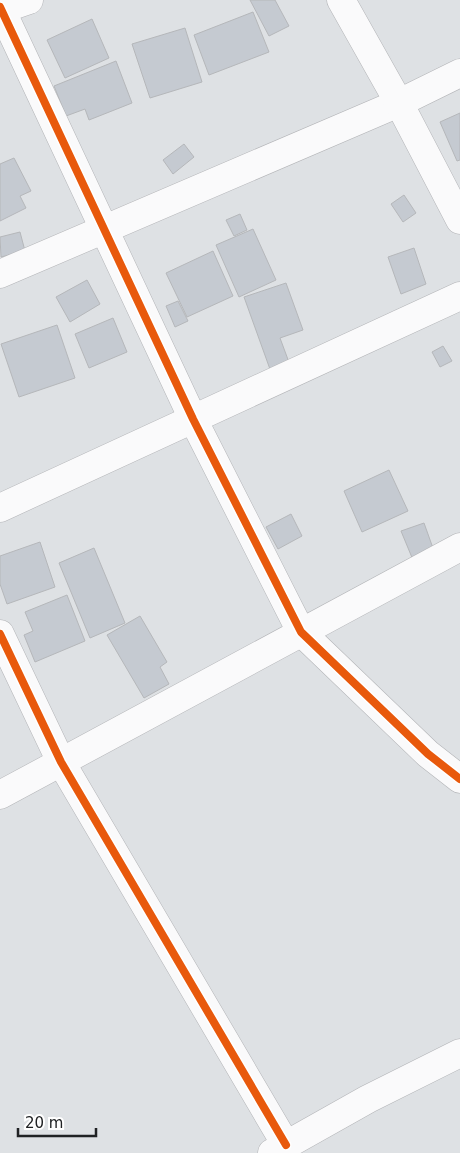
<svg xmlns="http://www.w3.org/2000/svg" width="460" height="1153" font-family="'DejaVu Sans',sans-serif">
	<rect width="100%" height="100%" fill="#dee1e4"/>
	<g fill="#c5cad1" stroke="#b5b7ba">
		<polygon points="250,0 275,0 289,26 269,36"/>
		<polygon points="253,12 269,52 209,75 194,35"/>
		<polygon points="92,19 109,58 65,78 47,40"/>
		<polygon points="185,28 202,82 150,98 132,44"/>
		<polygon points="116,61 132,103 89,120 85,109 66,116 54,86"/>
		<polygon points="460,113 460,160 457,161 440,122"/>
		<polygon points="184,144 194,157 173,174 163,160"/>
		<polygon points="14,158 31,191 20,196 26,208 0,221 0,164"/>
		<polygon points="404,195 416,213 403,222 391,204"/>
		<polygon points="240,214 247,230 234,236 226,220"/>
		<polygon points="253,229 276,280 239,297 216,245"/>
		<polygon points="20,232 25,251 1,257 0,237"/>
		<polygon points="414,248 426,284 401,294 388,257"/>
		<polygon points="213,251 233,296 187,317 166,273"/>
		<polygon points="87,280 100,304 70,322 56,297"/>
		<polygon points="286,283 303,330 280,338 290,365 271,372 244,297"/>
		<polygon points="178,301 188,321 175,327 166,306"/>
		<polygon points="113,318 127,352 89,368 75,334"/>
		<polygon points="57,325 75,378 19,397 1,344"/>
		<polygon points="443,346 452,361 440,367 432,352"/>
		<polygon points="389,470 408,511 362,532 344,491"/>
		<polygon points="291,514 302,536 278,549 266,527"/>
		<polygon points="424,523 434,551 413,560 401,531"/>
		<polygon points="40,542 55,587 7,604 0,584 0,556"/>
		<polygon points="94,548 125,623 90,638 59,563"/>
		<polygon points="67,595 85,641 35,662 24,635 33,631 25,612"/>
		<polygon points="140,616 167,662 160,667 169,684 144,698 107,635"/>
	</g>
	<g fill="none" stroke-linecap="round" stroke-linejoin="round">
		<defs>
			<g id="minor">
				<polyline points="0,7 193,419 301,632 428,754 460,779"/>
				<polyline points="0,10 29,0"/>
				<polyline points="0,274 399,103 460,73"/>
				<polyline points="0,508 460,296"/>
				<polyline points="0,634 61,762 286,1145"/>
				<polyline points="0,795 460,547"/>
				<polyline points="272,1153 368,1099 460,1053"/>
			</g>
			<polyline id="tertiary" points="341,0 399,103 460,220"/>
		</defs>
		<use href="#minor" stroke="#b3b4b7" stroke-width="29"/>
		<use href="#tertiary" stroke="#b3b4b7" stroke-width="29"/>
		<use href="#minor" stroke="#fafafb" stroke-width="28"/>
		<use href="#tertiary" stroke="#fafafb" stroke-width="28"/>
		<defs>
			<g id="cycleway">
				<polyline points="0,7 193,419 301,632 428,754 460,779"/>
				<polyline points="0,634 61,762 286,1145"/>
			</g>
		</defs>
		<use href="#cycleway" stroke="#fff" stroke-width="11"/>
		<use href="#cycleway" stroke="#e8590c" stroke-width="8"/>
	</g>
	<path d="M18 1128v8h78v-8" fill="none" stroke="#202224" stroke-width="2.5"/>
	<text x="25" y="1128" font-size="15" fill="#202224" stroke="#ffffff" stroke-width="4" paint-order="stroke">20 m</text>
</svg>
